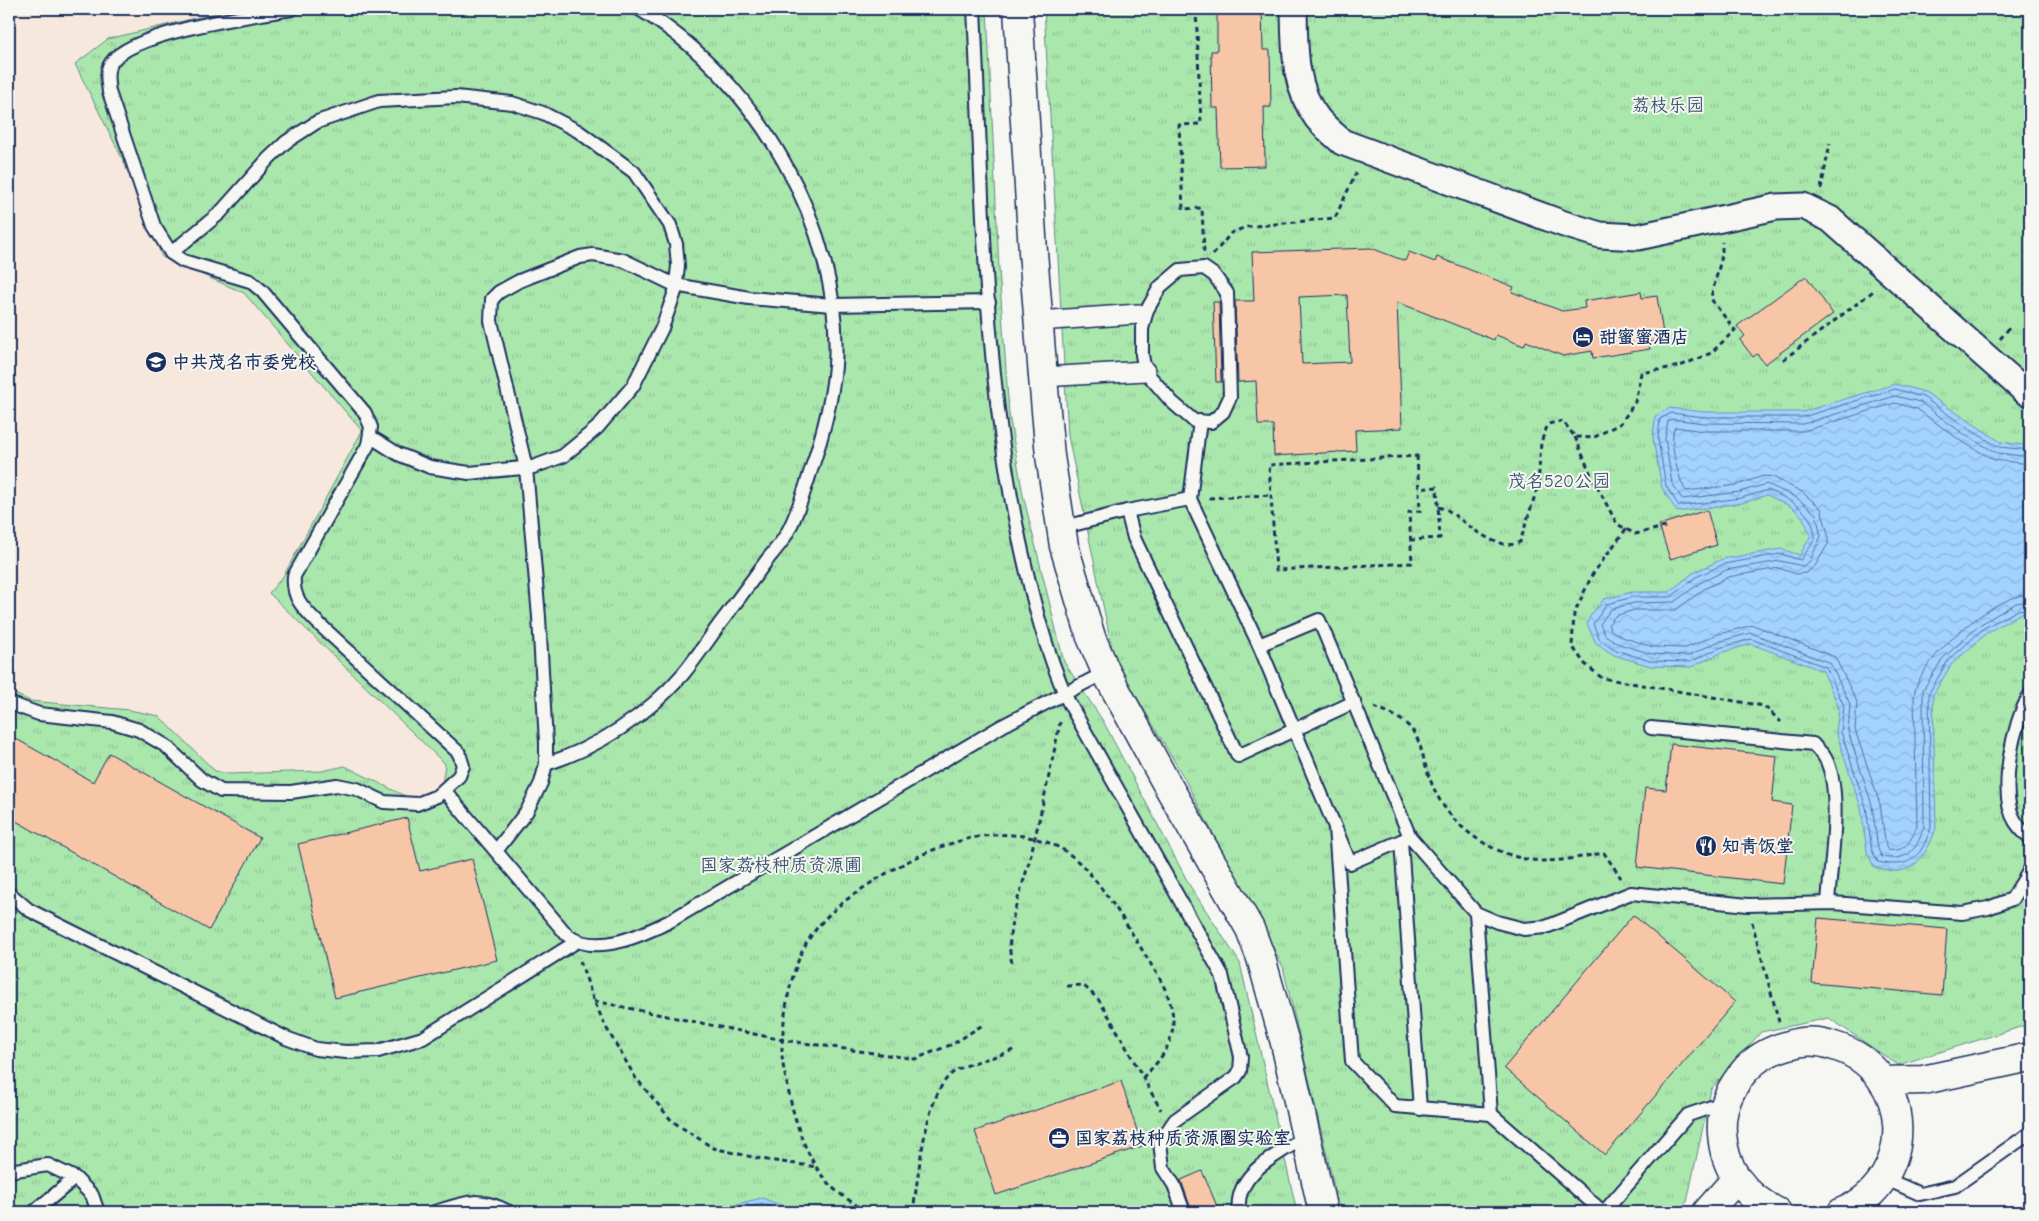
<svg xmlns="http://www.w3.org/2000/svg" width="2039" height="1221" viewBox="0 0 2039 1221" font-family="'Comic Neue','LXGW WenKai TC',sans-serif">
  <defs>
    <pattern id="grass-tufts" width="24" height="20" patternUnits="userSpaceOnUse" patternTransform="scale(1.25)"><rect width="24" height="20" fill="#aae7ad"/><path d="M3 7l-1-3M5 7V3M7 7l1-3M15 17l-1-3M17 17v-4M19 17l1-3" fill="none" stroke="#92c697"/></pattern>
    <pattern id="water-waves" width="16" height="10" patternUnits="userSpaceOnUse" patternTransform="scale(1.25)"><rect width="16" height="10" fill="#a2d2fe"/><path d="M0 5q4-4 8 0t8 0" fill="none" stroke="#8bb5dc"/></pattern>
  </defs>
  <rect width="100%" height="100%" fill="#f6f6f2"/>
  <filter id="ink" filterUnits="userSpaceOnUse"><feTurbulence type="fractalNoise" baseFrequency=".02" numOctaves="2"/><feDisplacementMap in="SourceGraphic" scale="10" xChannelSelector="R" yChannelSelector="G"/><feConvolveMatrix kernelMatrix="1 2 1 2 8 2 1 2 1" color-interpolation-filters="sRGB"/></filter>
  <g filter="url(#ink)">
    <polygon fill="#f6e8dc" points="9,9 233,9 108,39 126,166 162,257 243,293 362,431 284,575 269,593 445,764 442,785 427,796 411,799 345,766 323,771 229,774 215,771 159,716 129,710 30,701 9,691"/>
    <g fill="url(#grass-tufts)" stroke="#628b86">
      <polygon points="233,9 987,9 999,269 1009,414 1023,495 1064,662 1103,721 1190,886 1240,963 1297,1212 9,1212 9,691 30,701 129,710 159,716 215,771 229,774 322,771 345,766 411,799 427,796 442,785 445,764 269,593 284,575 362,431 244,293 162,257 126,166 75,64 108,39"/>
      <polygon points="1044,9 2030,9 2030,1024 1898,1065 1829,1018 1761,1032 1711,1089 1687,1202 1676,1212 1340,1212 1283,967 1184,778 1114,658 1068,436"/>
    </g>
    <g fill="url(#water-waves)" stroke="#6c91be">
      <path d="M 1895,384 L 1925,392 L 2001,442 L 2030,446 L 2030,612 L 2020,614 L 1988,632 L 1951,665 L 1933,695 L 1936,828 C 1930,846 1920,869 1898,871 C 1891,872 1881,868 1874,867 L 1867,852 L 1861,808 L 1836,732 L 1839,708 L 1823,671 L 1751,644 L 1721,653 L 1691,667 L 1650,666 L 1614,655 L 1596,643 L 1587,624 L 1590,616 L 1604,599 L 1632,592 L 1669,592 L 1693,573 L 1722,559 L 1781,549 L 1800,555 L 1810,537 C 1804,509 1791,507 1767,495 L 1742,503 L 1677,512 L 1662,488 L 1653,439 L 1655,416 L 1670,408 L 1704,412 L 1802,412 Z"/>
      <polygon points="762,1198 783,1206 789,1212 726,1212 737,1204"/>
    </g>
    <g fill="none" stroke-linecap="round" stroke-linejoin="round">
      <g stroke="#51709e" stroke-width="1">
        <path d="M 2030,450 L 1999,447 L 1969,429 L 1923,397 L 1895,389 L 1803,417 L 1704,417 L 1671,413 L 1660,419 L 1658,439 L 1666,486 L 1679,506 L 1741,498 L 1768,490 C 1790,500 1815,511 1815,539 L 1801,560 L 1780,554 L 1724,564 L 1696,577 L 1671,597 L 1633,597 L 1607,604 L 1593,624 L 1600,640 L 1616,650 L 1650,661 L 1690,662 L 1719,648 L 1751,639 L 1826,667 L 1844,706 L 1841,732 L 1866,807 L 1872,851 L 1878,862 C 1910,869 1921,858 1931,827 L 1929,693 L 1947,662 L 1984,628 L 2018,610 L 2030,608"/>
        <path d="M 2030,457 L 1997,453 L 1965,435 L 1920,402 L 1895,396 L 1803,424 L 1704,423 L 1672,419 L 1668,421 L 1665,439 L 1672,483 L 1682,499 L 1739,492 L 1767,484 L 1797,498 L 1816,514 L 1821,536 L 1810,561 L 1803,566 L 1780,561 L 1726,570 L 1700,583 L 1674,602 L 1634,603 L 1611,609 L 1600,624 L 1605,635 L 1619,644 L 1652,654 L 1688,656 L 1717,642 L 1751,633 L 1830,663 L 1850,704 L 1848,731 L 1872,805 L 1878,849 L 1882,857 C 1908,862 1917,850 1924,826 L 1923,690 L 1943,658 L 1981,624 L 2016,603 L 2030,601"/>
        <path d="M 2030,464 L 1994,460 L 1961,441 L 1917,409 L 1895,403 L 1804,431 L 1703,431 L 1675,427 C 1668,440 1678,479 1686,491 L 1737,485 L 1763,476 L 1773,477 L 1802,492 L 1821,508 L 1828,534 L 1828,544 L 1815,566 L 1806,573 L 1796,574 L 1779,568 L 1728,577 L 1704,589 L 1676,610 L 1634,610 L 1615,616 L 1608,625 L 1611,630 L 1622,637 L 1653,647 L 1686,648 L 1715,635 L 1753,625 L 1835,657 L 1857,702 L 1855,730 L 1880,804 L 1886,847 L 1888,850 C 1905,853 1912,840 1917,825 L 1914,696 C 1918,659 1994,595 2030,594"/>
        <polyline points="735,1212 762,1203 782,1212"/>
      </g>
    </g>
    <g fill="#f7c6a7" stroke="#1b2f5e" fill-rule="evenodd">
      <polygon points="1217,9 1262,9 1263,50 1270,50 1271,107 1264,107 1265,166 1220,167 1218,108 1212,108 1211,51 1217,51"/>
      <path d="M 1371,248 L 1405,261 L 1409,252 L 1435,262 L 1437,257 L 1514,287 L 1512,292 L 1562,311 L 1585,308 L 1584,301 L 1641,292 L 1642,298 L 1657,296 L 1664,340 L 1649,342 L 1650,349 L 1593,358 L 1592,351 L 1563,356 L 1526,341 L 1524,346 L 1496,335 L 1494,340 L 1397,302 L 1402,428 L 1355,430 L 1356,451 L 1274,456 L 1273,425 L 1258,425 L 1256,381 L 1238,382 L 1235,301 L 1254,301 L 1252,252 ZM 1347,295 L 1350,362 L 1302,364 L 1299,297 Z"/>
      <polygon points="1806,276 1833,314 1765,364 1757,354 1753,357 1740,340 1745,336 1737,326"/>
      <polygon points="1213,302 1219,302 1221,382 1216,382"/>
      <polygon points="1707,510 1717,545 1670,559 1659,525"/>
      <polygon points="9,735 93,782 109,753 260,838 209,930 9,817"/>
      <polygon points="1671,744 1777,756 1772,802 1792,805 1783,884 1637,867 1645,788 1666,790"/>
      <polygon points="407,818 420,871 472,859 497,960 335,998 298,844"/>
      <polygon points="1633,915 1735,1002 1605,1155 1504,1068"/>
      <polygon points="1818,918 1947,929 1942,995 1812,983"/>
      <polygon points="1121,1081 1142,1146 996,1195 975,1131"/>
      <polygon points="1202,1171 1214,1199 1219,1212 1192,1212 1181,1180"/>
    </g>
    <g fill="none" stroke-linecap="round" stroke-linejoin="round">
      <g stroke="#1b2f5e" stroke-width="16">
        <g id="service">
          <path d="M 974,9 C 983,187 982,368 1020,542 C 1032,597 1045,650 1068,701 L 1222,975 L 1241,1057 L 1240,1071 L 1236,1077 L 1175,1120 L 1160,1142 L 1163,1168 L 1174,1185 L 1184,1212"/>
          <polyline points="171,253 220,213 269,158 286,142 317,122 379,101 456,97 512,103 543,113 578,131 634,172 670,225 676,244 678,266 675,292 662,328 633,386 597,428 563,456 533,467 469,473 430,467 398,454 371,437"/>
          <polygon points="1204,268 1214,275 1227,293 1230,397 1223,412 1211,422 1194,421 1172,402 1145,371 1142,355 1142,329 1147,310 1160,287 1180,270"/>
          <polyline points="1190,499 1200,421"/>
          <polyline points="1127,511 1134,538 1238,756 1354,702"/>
          <polyline points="1061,528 1127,511 1190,499 1259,645 1350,863 1410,837"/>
          <polyline points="1259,645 1319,620 1410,837 1476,913 1497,922 1524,929 1546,927 1631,893 1748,905 1833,903 1962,913 1988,908 2012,899 2030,870"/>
          <path d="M 2030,695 C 2013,721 1998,794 2015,821 C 2019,828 2025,833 2030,839"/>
          <path d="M 9,703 L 39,714 L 112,722 L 139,730 L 166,746 L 202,780 L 221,791 L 291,792 L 337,785 L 357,789 L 384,802 L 417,804 L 437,796 L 459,776 L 463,766 L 459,753 L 318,623 C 303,608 292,598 294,576 L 368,445 L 371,427 L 365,413 L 262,291 L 250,281 L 183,261 L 171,253 L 154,226 L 109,92 C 108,83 105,71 111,63 C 130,32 256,15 292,9"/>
          <path d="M 1651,728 L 1813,744 C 1816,748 1821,752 1824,756 C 1844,787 1830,866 1828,903"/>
          <path d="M 546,764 C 597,748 648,715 683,674 C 698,656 711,635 725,617 C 739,598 753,579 767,560 C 774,551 782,543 787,533 C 798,514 805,488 812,467 C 823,434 832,400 835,366 C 844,229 755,77 639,9"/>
          <path d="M 444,790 L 567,935 C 596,957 642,935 670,921 L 1002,726 L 1106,672"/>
          <polyline points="1335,827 1352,1061 1395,1106 1491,1114 1476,913"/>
          <polyline points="1401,841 1420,1109"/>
          <polyline points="496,851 527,811 541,783 546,764 546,743 539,617 526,468 491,321 492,299 499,292 519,281 580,257 593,255 623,260 675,285 749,298 832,305 989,302"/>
          <polyline points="9,893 29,910 286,1038 316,1049 346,1052 378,1051 423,1038 576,942"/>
          <polyline points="1491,1114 1603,1212"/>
          <polyline points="9,1171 48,1165 75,1178 92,1195 98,1212"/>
          <polyline points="1884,1178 1920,1194 1955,1186 2030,1133"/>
          <polyline points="34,1212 75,1178"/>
          <path d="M 435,1212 C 467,1202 477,1196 509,1212"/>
          <path d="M 1239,1212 C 1234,1173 1277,1155 1305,1137"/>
          <polyline points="1604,1212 1688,1115 1726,1102"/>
        </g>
      </g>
      <g stroke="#1b2f5e" stroke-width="22">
        <g id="pedestrian">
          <polyline points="1038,321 1139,314"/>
          <polyline points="1043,377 1145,371"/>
        </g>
      </g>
      <g stroke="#1b2f5e" stroke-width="29">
        <path id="minor" d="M 1294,9 C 1295,46 1293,86 1317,118 C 1324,127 1334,134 1342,142 L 1564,224 L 1600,235 L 1638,237 L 1776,207 L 1803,206 L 1830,219 L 2026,392 L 2030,393"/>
      </g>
      <g stroke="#1b2f5e" stroke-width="31">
        <g id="tertiary">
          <polyline points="1883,1081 1923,1080 2030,1057"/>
          <polyline points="1707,1212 1736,1179"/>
          <path d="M 1777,1212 C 1745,1196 1724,1170 1722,1133 C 1720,1108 1731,1086 1747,1068 C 1759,1056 1773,1049 1789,1045 C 1804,1040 1820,1041 1834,1046 C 1915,1070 1919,1180 1842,1212"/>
        </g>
      </g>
      <g stroke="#1b2f5e" stroke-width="31">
        <polyline id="secondary" points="1018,9 1033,252 1043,377 1050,456 1064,546 1091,637 1106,672 1164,779 1250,929 1261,958 1285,1043 1323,1212"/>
      </g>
      <g stroke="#1b2f5e" stroke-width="3" stroke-dasharray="5 4" stroke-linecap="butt">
        <polyline points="1196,9 1201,124 1179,125 1183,209 1202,208 1204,252"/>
        <polyline points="1821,189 1830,143"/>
        <polyline points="1213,255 1231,233 1246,227 1335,218 1356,173"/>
        <polyline points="2000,339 2011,326"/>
        <polyline points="1783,360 1876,289"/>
        <polyline points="1575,437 1591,475 1617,524 1635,534 1669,526"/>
        <polygon points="1417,456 1420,511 1409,512 1412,563 1276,570 1269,465"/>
        <polyline points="1209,498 1271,495"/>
        <path d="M 1438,507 L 1446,509 C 1464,521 1498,554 1520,542 L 1538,486 L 1541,442 L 1548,424 L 1563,421 L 1575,437 L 1593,438 L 1621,423 L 1635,402 L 1641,373 L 1680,366 L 1711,353 L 1735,330 L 1713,302 L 1711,297 L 1722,256 L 1722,242"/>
        <polyline points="1626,529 1592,575 1574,614 1572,646 1585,664 1602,678 1764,706 1781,722"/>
        <polyline points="1410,540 1440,538 1437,487 1419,489"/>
        <path d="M 1374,707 C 1431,727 1414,748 1436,793 C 1455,832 1501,860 1544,861 C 1564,861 1585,856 1604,853 L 1621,878"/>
        <polyline points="1752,922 1779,1022"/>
        <polyline points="580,961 594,1001 607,1029 635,1077 672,1121 713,1148 761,1159 817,1167"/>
        <path d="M 1012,963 C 1003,929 1022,892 1030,858 C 1041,813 1051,768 1060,722"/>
        <polyline points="1067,986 1083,985 1098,999 1110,1018 1161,1110"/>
        <polyline points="594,1001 783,1040 915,1059 953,1044 984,1024"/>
        <path d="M 866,1212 C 854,1203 838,1194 828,1183 C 803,1154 793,1115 786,1079 C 784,1071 782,1061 782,1053 C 782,1018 791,964 811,936 C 828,911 852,895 877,879 C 929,847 997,817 1058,847 C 1093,864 1131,932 1152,966 C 1180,1009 1183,1041 1143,1077"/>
        <path d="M 913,1212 C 918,1179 925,1090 954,1072 C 970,1061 997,1058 1015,1049"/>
      </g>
      <use href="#service" stroke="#f6f6f2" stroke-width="12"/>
      <use href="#pedestrian" stroke="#f6f6f2" stroke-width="19"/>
      <use href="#minor" stroke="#f6f6f2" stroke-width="25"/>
      <use href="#tertiary" stroke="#f6f6f2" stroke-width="28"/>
      <use href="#secondary" stroke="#f6f6f2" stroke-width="28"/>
    </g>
  </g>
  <defs>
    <g id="hotel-disc" transform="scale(1.125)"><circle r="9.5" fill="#1b2f5e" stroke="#f6f6f2"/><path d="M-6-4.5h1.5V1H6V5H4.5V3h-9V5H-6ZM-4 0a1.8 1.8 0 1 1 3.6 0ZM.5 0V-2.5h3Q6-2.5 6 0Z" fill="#fff"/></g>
    <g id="university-disc" transform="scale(1.125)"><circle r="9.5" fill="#1b2f5e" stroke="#f6f6f2"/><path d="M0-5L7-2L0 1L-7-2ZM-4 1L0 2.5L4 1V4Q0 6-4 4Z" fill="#fff"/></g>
    <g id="restaurant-disc" transform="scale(1.125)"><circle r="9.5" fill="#1b2f5e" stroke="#f6f6f2"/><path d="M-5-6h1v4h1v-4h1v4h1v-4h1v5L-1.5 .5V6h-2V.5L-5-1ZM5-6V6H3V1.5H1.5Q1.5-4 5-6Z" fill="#fff"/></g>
    <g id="office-disc" transform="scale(1.125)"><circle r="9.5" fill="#1b2f5e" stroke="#f6f6f2"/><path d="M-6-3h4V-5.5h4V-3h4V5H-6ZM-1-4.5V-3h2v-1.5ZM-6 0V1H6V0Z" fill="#fff"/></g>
  </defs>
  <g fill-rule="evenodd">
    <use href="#hotel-disc" x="1583" y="337"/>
    <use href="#university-disc" x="156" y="362"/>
    <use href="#restaurant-disc" x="1706" y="846"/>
    <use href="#office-disc" x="1059" y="1138"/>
  </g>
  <g text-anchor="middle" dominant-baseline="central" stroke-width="4" stroke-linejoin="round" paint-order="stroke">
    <g font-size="18" fill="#38546e" stroke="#f6f6f2">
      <text x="1668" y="105">荔枝乐园</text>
      <text x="1559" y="481">茂名520公园</text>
      <text x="781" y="865">国家荔枝种质资源圃</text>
    </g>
    <g font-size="18" font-weight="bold" fill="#1b2f5e" stroke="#f6f6f2" text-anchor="start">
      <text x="1599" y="337">甜蜜蜜酒店</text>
      <text x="172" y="362">中共茂名市委党校</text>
      <text x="1722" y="846">知青饭堂</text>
      <text x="1075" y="1138">国家荔枝种质资源圈实验室</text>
    </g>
  </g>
  <rect width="2039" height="1221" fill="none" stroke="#f6f6f2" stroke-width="30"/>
  <rect x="15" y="15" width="2009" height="1191" fill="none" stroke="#1b2f5e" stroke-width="2" filter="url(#ink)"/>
</svg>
